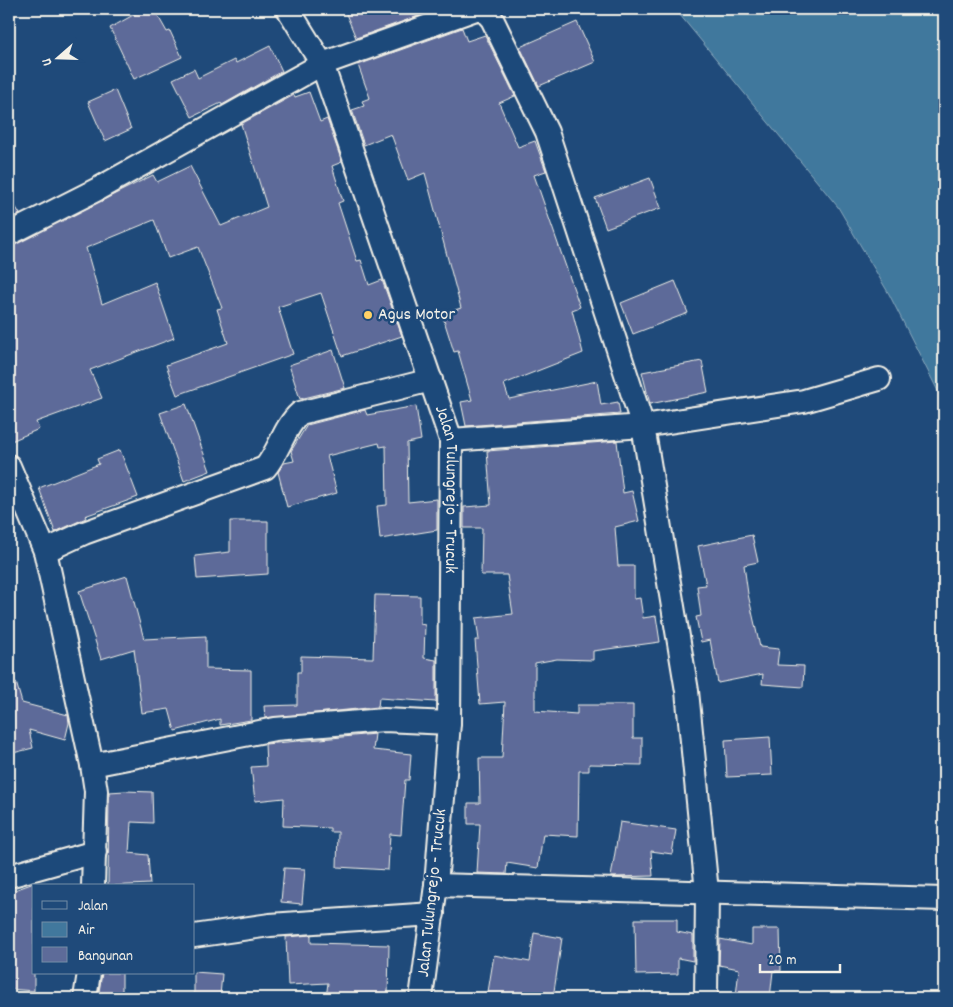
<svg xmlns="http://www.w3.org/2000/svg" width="953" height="1007" viewBox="0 0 953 1007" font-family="Dekko,sans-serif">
  <rect width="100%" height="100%" fill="#1f4a7a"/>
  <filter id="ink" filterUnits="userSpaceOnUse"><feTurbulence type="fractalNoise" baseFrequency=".02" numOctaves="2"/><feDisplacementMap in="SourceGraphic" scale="10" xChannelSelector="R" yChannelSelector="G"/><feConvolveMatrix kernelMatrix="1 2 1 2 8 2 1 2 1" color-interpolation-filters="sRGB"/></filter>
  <g filter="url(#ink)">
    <polygon fill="#41789d" stroke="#89a8bb" points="675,9 944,9 944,403 889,294 838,207"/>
    <g fill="#5d6b99" stroke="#f4f1e8">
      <polygon points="144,9 154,9 167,32 170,31 182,57 134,79 110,28"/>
      <polygon points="344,9 438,9 356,38"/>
      <polygon points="577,22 595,62 539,86 520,47"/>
      <polygon points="462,28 467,41 485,35 515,96 499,103 518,147 535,141 546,171 534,175 580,307 572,310 583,353 504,384 509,399 597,381 601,405 618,402 620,414 466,426 461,402 472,400 458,351 454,352 442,314 461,308 425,173 408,180 391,134 364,145 352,110 364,106 362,101 370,98 358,65"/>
      <polygon points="270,46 282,71 222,105 221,103 192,117 173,79 194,69 198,78 234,60 236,63"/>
      <polygon points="115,90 131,129 105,141 88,102"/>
      <polygon points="309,92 320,122 327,119 342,162 332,166 343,201 338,203 357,261 361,260 369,285 382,280 402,336 342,356 321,293 278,307 293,354 177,395 166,365 228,343 217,309 222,308 198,247 168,258 154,220 86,248 102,304 155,282 174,338 90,370 102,398 36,422 39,429 9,442 9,247 153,175 157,182 190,166 221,226 267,207 241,124 294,95 295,97"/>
      <polygon points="650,178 661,208 606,228 595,198"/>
      <polygon points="9,196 20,214 9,219"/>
      <polygon points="675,281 688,313 633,334 621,303"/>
      <polygon points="333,350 345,388 300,399 289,365"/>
      <polygon points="702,361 708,392 650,404 642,372"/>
      <polygon points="186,404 210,471 184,481 160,413"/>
      <polygon points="416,406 421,440 407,443 408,502 437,499 437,530 380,539 377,506 387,505 386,446 380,447 379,443 327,456 337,493 287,507 278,472 284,463 294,461 291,451 307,425 365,410 367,415"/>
      <polygon points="617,441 623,493 632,491 639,521 615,527 618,566 634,566 634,599 640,598 643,618 656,616 660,642 593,651 593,660 557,659 535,663 535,711 577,714 577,705 633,705 633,738 642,738 642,765 589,764 589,771 579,771 578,836 543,834 538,868 507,863 506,874 477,873 480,824 468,824 468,803 480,803 479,758 502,758 505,702 480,704 475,640 479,640 476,618 513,614 507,575 481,575 482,528 464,528 464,507 491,505 487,451"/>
      <polygon points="120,450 138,497 85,516 86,518 55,532 39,488 99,464 97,459"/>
      <polygon points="230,521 268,521 268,574 197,579 195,556 230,552"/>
      <polygon points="752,535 758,562 744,565 748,594 760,647 779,649 777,665 804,666 803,687 762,684 763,674 718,683 710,640 701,642 696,617 701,616 697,586 706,585 698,546"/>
      <polygon points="127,576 144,639 206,636 206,669 251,670 251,720 220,725 220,719 175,731 169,709 142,713 134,649 101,659 79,591"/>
      <polygon points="375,595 420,596 420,624 425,625 424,658 436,660 436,702 379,698 378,707 265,718 264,706 297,705 297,672 301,672 301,656 373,658"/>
      <polygon points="16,682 22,703 68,715 69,723 65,740 29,730 33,748 9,754 9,683"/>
      <polygon points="375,734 373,750 411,754 409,780 405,780 401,835 390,834 388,870 337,867 338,832 330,832 330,828 283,826 284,798 255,801 251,767 266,766 265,744"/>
      <polygon points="770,737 772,775 727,777 725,740"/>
      <polygon points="125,791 152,792 153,823 131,822 129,853 148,855 150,884 108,886 109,792"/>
      <polygon points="620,822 676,830 672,854 651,851 653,876 611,877"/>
      <polygon points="284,868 305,869 302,904 281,902"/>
      <polygon points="34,883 34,991 9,989 14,914 9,914 9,892"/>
      <polygon points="635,919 677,919 677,932 693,935 693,961 678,958 678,974 636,975"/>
      <polygon points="752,929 780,929 781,971 773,971 770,998 736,996 739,969 719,965 720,939 752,945"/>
      <polygon points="534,933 562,938 553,998 487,998 494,955 530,962"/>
      <polygon points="311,935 311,943 389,945 388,998 326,998 328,983 288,985 286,937"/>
      <polygon points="194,972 222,974 220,996 194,994"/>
      <polygon points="102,973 122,973 122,998 98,998"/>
    </g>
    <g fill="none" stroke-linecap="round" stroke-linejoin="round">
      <g stroke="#f4f1e8" stroke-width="26">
        <g id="minor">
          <path id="s1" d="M 288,9 L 322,64 L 451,440 L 449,723 L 436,885 L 421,998"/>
          <polyline points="483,9 492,19 547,132 643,426 687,691 707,892 706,998"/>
          <polyline points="9,234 96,190 322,64 476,9"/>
          <polyline points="451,440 643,426 804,401 879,379"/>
          <polyline points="9,466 45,551 92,765 96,791 93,886"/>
          <path d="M 45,551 L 84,533 L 265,468 C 279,452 284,427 300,413 L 431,380"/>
          <polyline points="92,765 275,729 384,720 449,723"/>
          <polyline points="9,876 95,852"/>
          <polyline points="436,885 944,899"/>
          <polyline points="194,936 270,925 433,914"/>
          <polyline points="85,998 89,973"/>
        </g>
      </g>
      <use href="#minor" stroke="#1f4a7a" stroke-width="22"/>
    </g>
  </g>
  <circle fill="#ffd166" stroke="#1f4a7a" stroke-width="2" cx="368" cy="315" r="5"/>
  <g text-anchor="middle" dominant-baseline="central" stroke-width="5" stroke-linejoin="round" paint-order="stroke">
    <g font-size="18" fill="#f4f1e8" stroke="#1f4a7a" text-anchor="start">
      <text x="378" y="315">Agus Motor</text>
    </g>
    <g font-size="18" fill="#f4f1e8" stroke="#1f4a7a">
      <text stroke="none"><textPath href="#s1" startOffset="511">Jalan Tulungrejo - Trucuk</textPath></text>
      <text transform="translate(433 893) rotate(-84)">Jalan Tulungrejo - Trucuk</text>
    </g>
  </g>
  <rect width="953" height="1007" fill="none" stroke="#1f4a7a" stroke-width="30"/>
  <rect x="15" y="15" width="923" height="977" fill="none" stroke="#f4f1e8" stroke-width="2" filter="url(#ink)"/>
  <rect x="32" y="884" width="162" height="90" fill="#1f4a7a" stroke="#748da6"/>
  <rect x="42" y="901" width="25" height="8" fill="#1f4a7a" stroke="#748da6"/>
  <text x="78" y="910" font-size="15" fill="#f4f1e8">Jalan</text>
  <rect x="42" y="922" width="25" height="15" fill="#41789d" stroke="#748da6"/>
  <text x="78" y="934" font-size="15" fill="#f4f1e8">Air</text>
  <rect x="42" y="947" width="25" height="15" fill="#5d6b99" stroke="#748da6"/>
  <text x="78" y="960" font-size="15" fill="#f4f1e8">Bangunan</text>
  <g transform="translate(58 58) rotate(250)" stroke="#1f4a7a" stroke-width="4" paint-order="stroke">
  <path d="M0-4L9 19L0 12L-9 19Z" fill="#f4f1e8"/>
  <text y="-8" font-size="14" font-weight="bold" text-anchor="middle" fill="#f4f1e8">U</text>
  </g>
  <path d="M760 964v8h80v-8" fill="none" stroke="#f4f1e8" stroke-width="2.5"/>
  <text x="768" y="964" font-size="15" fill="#f4f1e8" stroke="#1f4a7a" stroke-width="4" paint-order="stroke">20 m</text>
</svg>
